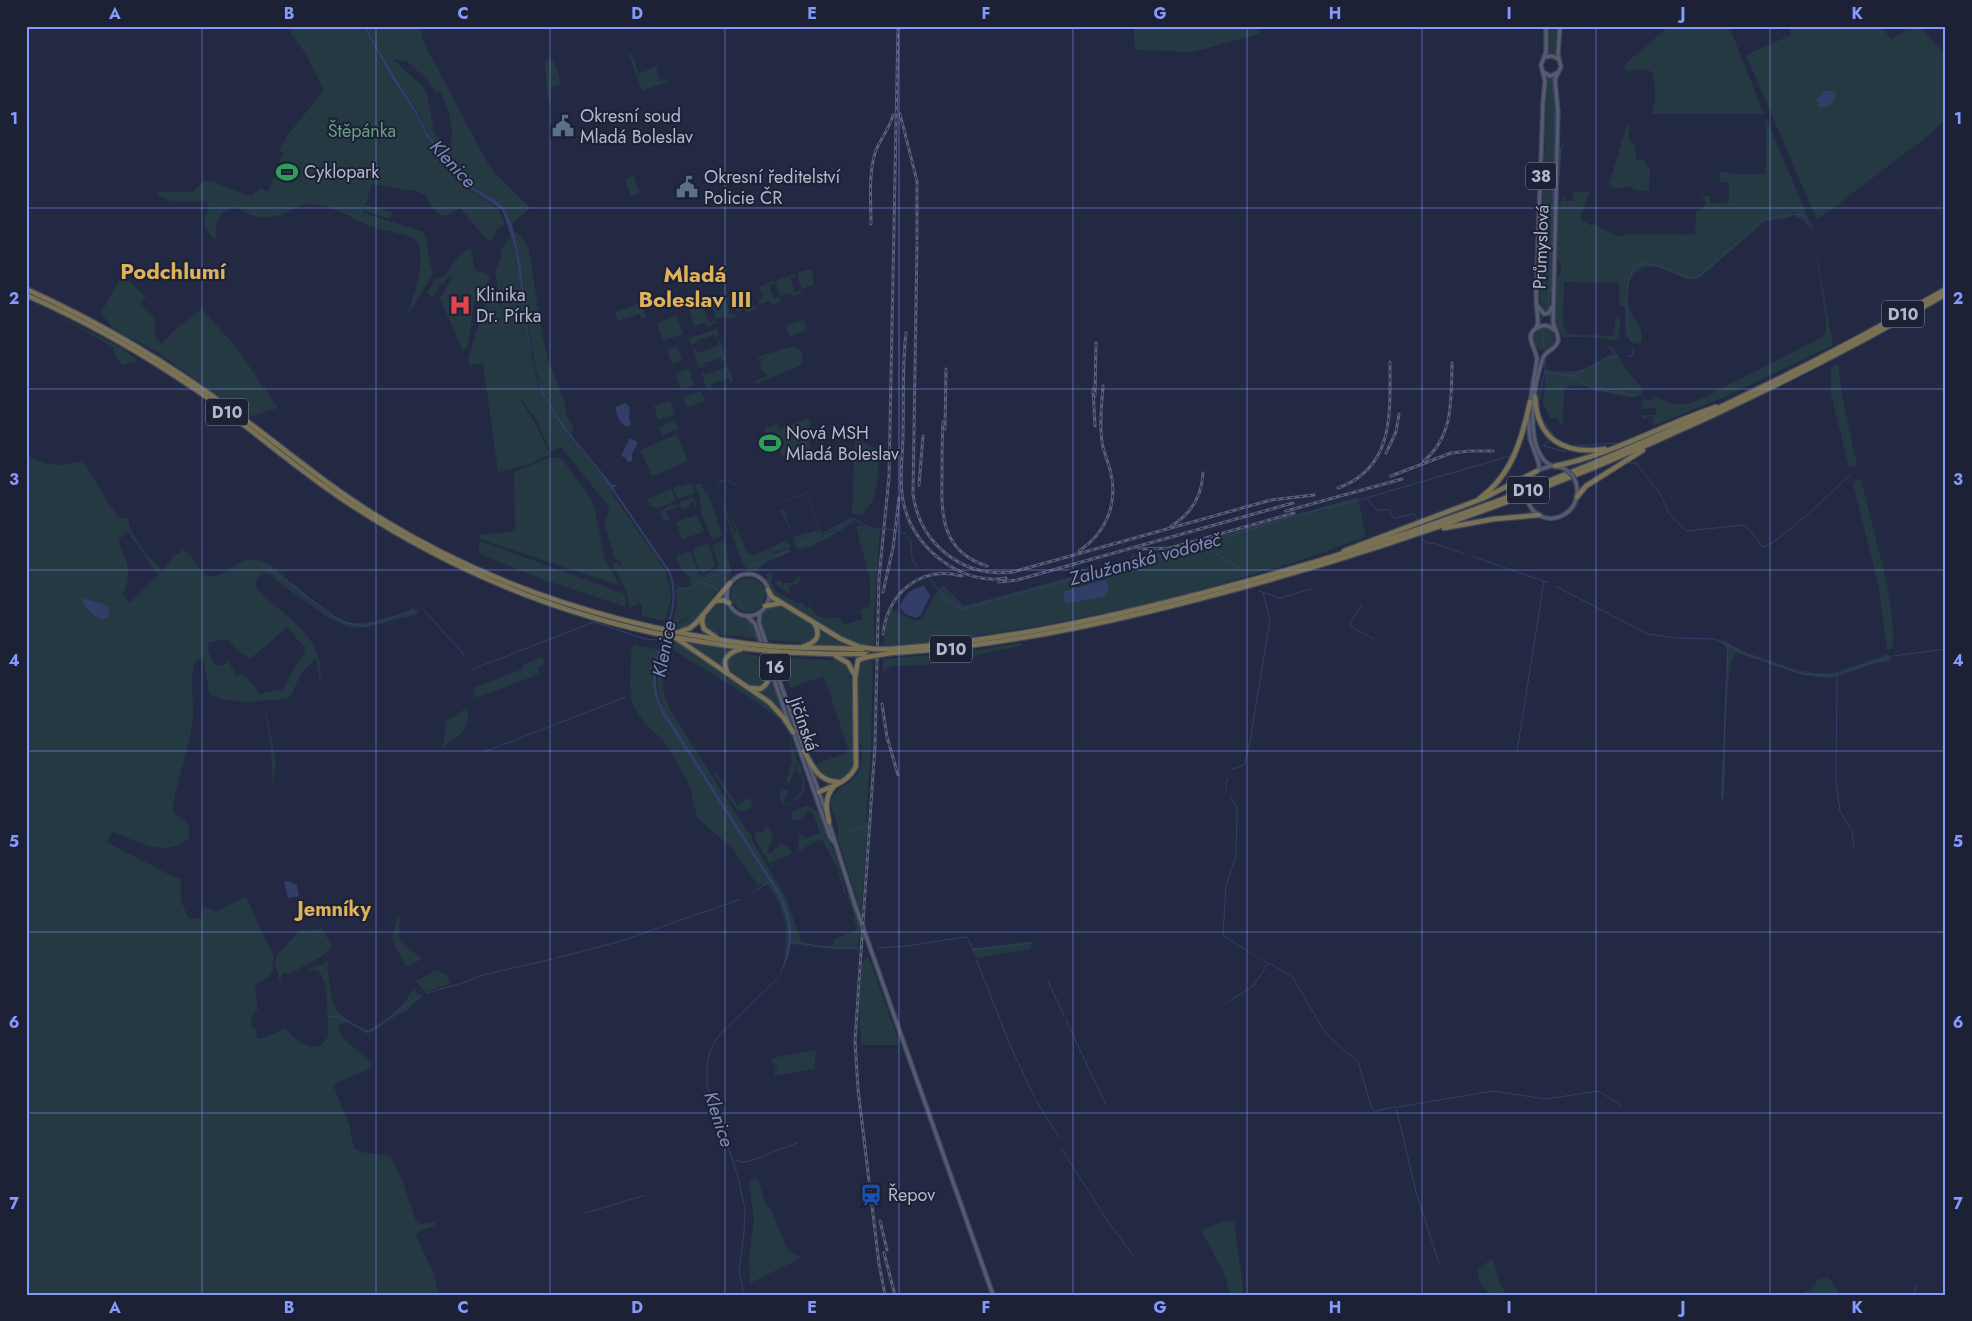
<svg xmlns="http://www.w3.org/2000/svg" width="1972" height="1321" viewBox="0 0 1972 1321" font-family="Jost,sans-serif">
  <rect width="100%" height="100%" fill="#232942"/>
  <g fill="#253942" fill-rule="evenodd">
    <path d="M 286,26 L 363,26 L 391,77 L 418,117 L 426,136 L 463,183 L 499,210 L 505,224 L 497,229 L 491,241 L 485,238 L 460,208 L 445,217 C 434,212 430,206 426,195 L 413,190 L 410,191 L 372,184 L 363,213 L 424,232 C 429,246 428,260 433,274 L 406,318 C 412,301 430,254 414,239 C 401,232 384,231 370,226 C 348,218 330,202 305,204 C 298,205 293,210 287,212 C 278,217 268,218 257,217 C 249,217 243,208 233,207 C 218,214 215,222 216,238 L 214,239 C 201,223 203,224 209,206 L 206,201 C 190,200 168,207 157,192 L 193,192 L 205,180 L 209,183 L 215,180 L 215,183 L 251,196 L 260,189 L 268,191 L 284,152 L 279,151 L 287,136 L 323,91 L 323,88 L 305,53 Z"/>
    <path d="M 366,26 L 426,26 L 421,29 L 423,41 L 487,162 L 496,174 L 530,208 L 511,225 L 505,210 L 490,197 L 465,182 L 435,145 L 426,132 L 420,115 L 381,54 ZM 393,59 L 406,61 L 411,65 L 425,78 L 435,92 L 441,92 C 450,113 455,130 449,152 L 434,132 L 427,94 L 423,87 Z"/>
    <polygon points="1134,26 1259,26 1259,34 1193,52 1136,50 1134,44"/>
    <polygon points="1547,26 1558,26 1556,54 1548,53"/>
    <path d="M 1669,26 L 1729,26 L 1764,114 L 1652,114 C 1652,108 1655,104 1655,98 C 1656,89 1654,80 1652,72 C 1644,68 1635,68 1628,72 L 1623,66 Z"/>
    <polygon points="1788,26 1882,26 1891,40 1911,26 1919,26 1941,50 1946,49 1946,119 1924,139 1817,220 1746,55 1791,35"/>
    <polygon points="632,54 639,74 657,66 658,68 656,69 660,81 666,79 667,82 642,91 629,55"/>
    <polygon points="551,58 556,66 561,84 550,87 551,102 548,103 545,62 546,60"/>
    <polygon points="1547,78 1554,78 1556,117 1550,307 1548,311 1545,313 1540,307 1543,304 1540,303 1540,281"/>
    <path d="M 1766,118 L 1812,227 L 1833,345 L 1727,396 L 1653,426 L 1653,416 L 1643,419 L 1641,415 L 1656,415 L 1656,408 L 1641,409 L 1641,406 L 1644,406 L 1642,404 L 1643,399 L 1652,401 L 1656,397 L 1674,404 L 1690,404 L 1823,337 L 1826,332 L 1826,321 L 1813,234 C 1810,225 1805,221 1796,217 L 1794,212 L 1792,212 L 1791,217 L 1764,222 L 1698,279 C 1695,279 1691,280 1687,279 C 1671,275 1652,258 1637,272 C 1631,277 1629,281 1628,288 C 1628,294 1627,302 1629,308 C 1633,320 1646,329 1641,343 L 1634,344 L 1625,335 L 1625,307 L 1621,306 L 1619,308 L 1619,283 L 1564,282 L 1563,324 L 1568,334 L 1611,336 L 1614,334 L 1615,318 L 1618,317 L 1620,322 L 1619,337 L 1615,340 L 1588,337 L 1564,337 C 1550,325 1556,294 1557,276 L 1561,272 L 1561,265 L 1557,260 L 1557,255 L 1558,208 L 1564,195 L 1565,201 L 1572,201 L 1573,192 L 1589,192 L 1580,219 L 1592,226 L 1594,224 L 1617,236 L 1627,234 L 1695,235 L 1696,211 L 1702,210 L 1706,204 L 1702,196 L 1710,196 L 1711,204 L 1729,202 L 1729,182 L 1720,182 L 1720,171 L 1735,174 L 1766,174 Z"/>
    <polygon points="1629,126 1629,142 1633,143 1635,145 1636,159 1644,160 1645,165 1650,167 1649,191 1635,190 1632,187 1614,188 1609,184 1626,127"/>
    <polygon points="634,176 640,193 631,196 625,179"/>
    <polygon points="366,205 392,212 390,219 364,211"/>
    <path d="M 517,232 L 529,249 L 542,335 L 549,362 L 565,404 L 567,417 L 574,428 L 571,434 C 539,399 533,361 527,316 C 524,293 521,269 518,246 L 514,233 Z"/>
    <polygon points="512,235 515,247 529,344 538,384 562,427 597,468 611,489 612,494 664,568 670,586 671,599 665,621 642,616 642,603 630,607 626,590 612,564 617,563 625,570 620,564 621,562 615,559 604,523 609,512 608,506 561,447 551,452 537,421 517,393 536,425 550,454 528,465 498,472 483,363 470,366 468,360 484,306 492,302 498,302 502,308 495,273 502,254 500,251"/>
    <path d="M 471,248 L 475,270 L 490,275 C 489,286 478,292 475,302 C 470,315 473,332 466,348 L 463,351 L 440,298 L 452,278 L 449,276 L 443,284 L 440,284 L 437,290 L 438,291 L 436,291 L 432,297 L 427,292 C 429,289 433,282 436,279 C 440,277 443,277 447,273 C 455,264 457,252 471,248 Z"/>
    <polygon points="805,270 811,270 813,272 813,285 802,289 797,273"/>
    <polygon points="795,274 796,276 790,278 795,292 801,290 802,293 794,297 790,293 780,296 775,281"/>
    <polygon points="122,275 146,297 140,303 155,318 155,337 161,344 178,327 202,309 236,347 278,408 248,417 156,351 120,333 112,327 101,313"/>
    <polygon points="774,281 775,283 769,286 774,299 779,298 780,302 772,305 768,301 759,304 756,295 759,300 763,298 760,288 755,289 755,293 754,289"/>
    <polygon points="751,289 751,291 747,293 752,307 756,306 757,309 747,313 744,309 737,312 732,296 737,294 738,296"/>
    <polygon points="729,297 730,298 726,300 730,314 735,313 736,317 729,320 725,316 716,319 711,302"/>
    <polygon points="641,303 646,317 642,319 640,314 618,321 615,312"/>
    <polygon points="709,303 710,306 704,308 709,322 715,320 716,323 708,327 704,323 694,326 689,310"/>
    <polygon points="54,314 122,348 139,361 123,365 117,359 113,347"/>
    <polygon points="676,316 683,334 663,341 658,325 659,322"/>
    <polygon points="803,320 807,330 790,336 786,326"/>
    <circle cx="1543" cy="339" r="11"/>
    <polygon points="717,329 719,336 714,337 714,335 697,340 697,343 691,345 689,338"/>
    <polygon points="720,340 726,359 722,361 721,358 704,363 705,366 699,368 693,349 695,349 697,353 719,345 718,341"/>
    <path d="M 1605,343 L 1613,348 L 1626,369 L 1643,389 L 1642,395 C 1626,401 1607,392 1589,387 C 1583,385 1576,386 1569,385 L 1564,390 L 1563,425 L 1556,418 L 1550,418 L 1543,404 L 1546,370 C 1578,374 1586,370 1613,353 Z"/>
    <polygon points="677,346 682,361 672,364 667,350"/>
    <path d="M 790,347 C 803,347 805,357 800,366 L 756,384 L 755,381 L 767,376 L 760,368 L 761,359 L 758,359 L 757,357 Z"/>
    <polygon points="726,363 727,363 733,381 730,382 728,378 711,384 712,388 707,390 701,371 703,371 705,375 727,367"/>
    <polygon points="1835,365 1838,365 1842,396 1857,465 1849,467 1831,394 1831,368"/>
    <polygon points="689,369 694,385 681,390 675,374"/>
    <polygon points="701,391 705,401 687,407 683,398"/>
    <polygon points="670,401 675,415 658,420 654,406"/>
    <polygon points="810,418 810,449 782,457 774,433 766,435 764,428 777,424 779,429"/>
    <polygon points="675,420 678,429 662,436 659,427"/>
    <polygon points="677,434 688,461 652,476 640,450"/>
    <path d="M 855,439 L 877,449 C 878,472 881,497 862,514 L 852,514 Z"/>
    <path d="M 26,455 C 53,467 54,467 82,461 C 97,479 104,501 120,518 L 127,518 C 130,523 129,528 132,532 C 137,541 152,563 160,567 L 161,573 C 168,566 171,555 181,552 L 181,550 C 197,553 197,575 211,576 C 234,577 235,550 267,563 C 275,566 283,577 291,582 C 312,598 336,627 366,623 C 381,621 396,615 410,610 L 413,607 L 418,614 L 369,627 L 357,628 L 348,627 L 327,617 L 280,583 L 270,574 L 263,573 L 255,583 L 255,586 C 278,614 314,626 320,666 C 321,673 321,679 320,686 L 317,662 L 315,659 L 300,675 L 291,696 L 288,698 C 268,701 226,706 209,693 L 204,661 L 201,659 L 197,659 C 188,676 194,699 193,717 C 190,748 178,776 173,805 L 174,813 C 185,822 191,821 189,838 C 185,841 180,845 175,846 C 156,853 131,839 113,832 L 106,842 L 172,876 L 181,878 L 181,901 L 189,919 L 200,918 L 202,906 L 216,911 L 246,897 L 274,958 L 272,962 L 274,969 L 269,977 L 255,984 L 258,1009 C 252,1014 251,1019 251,1027 L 257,1030 L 256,1037 L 258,1039 L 269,1036 L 284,1028 L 301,1043 L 309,1047 L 320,1046 L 328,1037 C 327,1022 330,978 317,970 L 305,970 L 323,964 L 329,959 C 326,968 331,1003 337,1010 C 343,1018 354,1025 363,1030 C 379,1032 406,1001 414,989 L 421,998 L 405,1012 L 397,1015 L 371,1033 L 365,1033 L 346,1022 L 339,1025 C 334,1040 364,1050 372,1066 L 368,1070 L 338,1082 L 334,1087 L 349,1124 L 354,1148 L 361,1152 L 390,1156 L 403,1182 L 416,1221 L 420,1224 L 435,1222 L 436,1226 L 419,1231 L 416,1236 L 433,1272 L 439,1295 L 26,1295 ZM 128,532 L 158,575 L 130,603 L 123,594 C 133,571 127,562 118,540 ZM 83,598 L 103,604 L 102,620 C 92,617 85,607 83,598 ZM 286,626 L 304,647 L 305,653 L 297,663 L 283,689 L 259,694 L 253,684 L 242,674 L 237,677 L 229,662 L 220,666 L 216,665 C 210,657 205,650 210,642 L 228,639 C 233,647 242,656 251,658 L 283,631 Z"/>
    <polygon points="552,457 562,459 591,498 595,509 604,558 620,586 480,539 479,535 515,531 514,472"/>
    <path d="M 1857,479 L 1861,480 C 1868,511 1903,627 1891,650 L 1887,649 L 1878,583 L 1853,484 Z"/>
    <path d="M 721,480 C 728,480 734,481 738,487 L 725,480 L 716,485 L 720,489 L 718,490 L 735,534 L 737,534 L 732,521 L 733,519 L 748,554 L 751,553 L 753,556 L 787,540 L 790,547 L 772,553 L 779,553 L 780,551 L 790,548 L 789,553 L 767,562 L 755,571 L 747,569 L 744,566 L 745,563 L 742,563 L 716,484 Z"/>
    <polygon points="687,484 692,485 695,492 693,494 677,499 673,488"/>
    <polygon points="697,484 702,484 706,495 707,489 722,535 714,540 711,538 701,513 700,496 695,486"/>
    <polygon points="672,489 675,501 659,508 651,507 647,499"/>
    <path d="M 807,492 L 822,536 L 850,520 L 855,520 C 847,527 804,555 797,548 C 795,546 794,540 793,537 L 819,530 L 807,494 L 782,502 L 791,530 L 779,510 L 784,509 L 780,494 L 782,501 Z"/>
    <polygon points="694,497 697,508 695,506 693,500 690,502 690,506 682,509 681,506 666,511 669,520 663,521 660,512 661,510 675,504 676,506 681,504 680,502"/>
    <path d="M 1358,497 L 1366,537 L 1296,562 L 1160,601 L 1039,626 L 928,643 L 883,646 L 886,625 L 892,609 L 913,620 L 919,620 C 930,610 932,594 943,585 L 964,606 L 1085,573 L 1086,570 L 1097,569 L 1129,561 L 1132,554 L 1143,557 Z"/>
    <polygon points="697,515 704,531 682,540 676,522"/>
    <path d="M 861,525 L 870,529 L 880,530 L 874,615 L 875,644 C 844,650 814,620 790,604 C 785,601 778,599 773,595 C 768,591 766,580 767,574 L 771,572 L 773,575 L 771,582 L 776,591 L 799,604 L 802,602 L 807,608 L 810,607 L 808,599 L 805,599 L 808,598 C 811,607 814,617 826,618 C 831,619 835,616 841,618 L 843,625 L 863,619 L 860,610 L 870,606 L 870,580 L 856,527 Z"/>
    <path d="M 724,540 L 731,562 L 725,545 L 732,574 C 724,586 695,615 683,621 C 679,623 676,622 672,625 L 677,606 L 676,588 L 687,588 L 697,584 L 691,586 L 689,577 L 681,568 L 676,556 L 688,552 L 691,553 L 699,574 L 703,576 L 717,569 L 719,566 L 712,545 Z"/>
    <polygon points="480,542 488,544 625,594 626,607 539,578 478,553"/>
    <polygon points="707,544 709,546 716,566 703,573 700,572 693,552 694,549"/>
    <polygon points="799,575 805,593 804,594 802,593 804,592 801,582 788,587 791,594 793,594 792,595 775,584 775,581 782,581 782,585 784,585 784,583 792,583"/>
    <circle cx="748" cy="595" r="17"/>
    <path d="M 712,597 L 715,599 C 704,610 691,634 673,627 L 675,624 L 684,622 Z"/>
    <path d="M 722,602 L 726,605 L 734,614 L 750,621 L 758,638 L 714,634 L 705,627 C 704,617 712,605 722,602 Z"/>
    <polygon points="776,604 783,606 813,626 816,632 812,641 804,643 768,640 761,621 761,614 769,607"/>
    <polygon points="822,632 838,642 851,647 814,646 818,642"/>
    <path d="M 1719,638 L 1741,650 L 1765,659 L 1798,670 L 1815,673 L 1834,673 L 1888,654 L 1891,656 L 1890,663 C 1873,660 1856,672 1839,676 C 1828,679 1815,677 1804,675 C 1789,673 1743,651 1735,654 C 1724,668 1726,773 1724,798 L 1721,797 L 1727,649 Z"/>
    <path d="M 670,640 L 682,644 L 761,699 L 779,714 L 789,731 L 802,771 L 805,784 L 803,794 L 788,805 L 783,804 L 779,797 L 782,789 L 788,791 L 784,802 L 788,804 C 802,792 805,791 801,773 L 796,771 L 799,762 L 787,730 L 780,720 L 749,697 L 670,648 Z"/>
    <polygon points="689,643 731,649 724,655 722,666"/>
    <polygon points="1021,643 1021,646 929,665 892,666 886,669 883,675 883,659 963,652"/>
    <path d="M 634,645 L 660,650 C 653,673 652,690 661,712 L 778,895 C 788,918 792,938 785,962 C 784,952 786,944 786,934 C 786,915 778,899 767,884 L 764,885 L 757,884 L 732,848 L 697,818 L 690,787 L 680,767 L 664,741 L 645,724 L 633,705 L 631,697 L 632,692 L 630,686 L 631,653 Z"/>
    <path d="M 662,650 L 665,651 L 663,656 L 666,658 C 661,676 661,690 669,708 L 746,830 L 751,835 L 753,842 L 787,899 L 801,941 L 807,944 L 830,946 L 834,944 L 833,938 L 835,939 L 856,930 L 857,928 L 853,917 L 855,916 L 848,899 L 846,899 L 849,893 L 861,926 L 857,950 L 832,949 L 791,944 L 791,925 L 781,894 L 664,710 C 655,689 656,672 662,650 Z"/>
    <path d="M 737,652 L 761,656 L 767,674 L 763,684 C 751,691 728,674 727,660 L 731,655 Z"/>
    <polygon points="542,657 545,664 538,668 540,674 475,698 474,688 523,669 522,665"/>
    <path d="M 778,658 L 838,660 L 848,667 L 851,682 L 855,758 C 851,784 827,788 815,764 L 849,752 L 824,676 L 790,688 Z"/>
    <path d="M 873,658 L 871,744 L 866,823 L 868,822 L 861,913 L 837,835 L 839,832 L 830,803 C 834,786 852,786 859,771 C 863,763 862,752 862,744 L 857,743 L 856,674 L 858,665 L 868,659 Z"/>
    <polygon points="772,681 781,708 760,691 767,688"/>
    <path d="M 467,708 C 473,728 457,738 443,747 L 446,721 Z"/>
    <polygon points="266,711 276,760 273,792 271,746 265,712"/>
    <polygon points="789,739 798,762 789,784 786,782 792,760"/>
    <polygon points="715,771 737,805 749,798 752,803 750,808 742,812 737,810 713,772"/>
    <polygon points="806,806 812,808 819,814 838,861 846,894 844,893 838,870 823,841 817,840 800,851 798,849 799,834 806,838 820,833 814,815 809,811 806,812 806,814 799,820 794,821 791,817 793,811"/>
    <polygon points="767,826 774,838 772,839 767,853 772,853 775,847 778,848 780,843 788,846 792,854 770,863 771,866 776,863 773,867 771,866 755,839 755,834 759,831 762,833 764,831 762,829"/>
    <polygon points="400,916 399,937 401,942 422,959 406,967 392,939 397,917"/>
    <path d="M 322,929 L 332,946 C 321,961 305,963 291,974 L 283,973 L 280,979 L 282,983 L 281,986 L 275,964 L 277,955 L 299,931 Z"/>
    <polygon points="1031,941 1031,949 977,958 971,943 973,948 980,948"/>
    <polygon points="868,956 900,1045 861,1045 859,1010 862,963"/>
    <polygon points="437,970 447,975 450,984 425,992 416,981"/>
    <polygon points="816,1050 814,1069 775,1076 774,1069 778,1067 777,1065 773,1065 771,1058"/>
    <polygon points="758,1179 766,1206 769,1206 788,1250 801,1258 750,1283 749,1258 754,1221 749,1184 751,1180"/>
    <polygon points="1226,1221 1234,1222 1244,1295 1230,1295 1225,1275 1201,1230"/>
    <path d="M 1491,1259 L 1494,1262 L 1499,1281 L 1507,1295 C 1503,1295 1497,1296 1493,1295 C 1484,1292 1477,1279 1478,1270 Z"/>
    <polygon points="1828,1277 1840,1295 1800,1295 1815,1286 1817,1280"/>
  </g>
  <g fill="#333e68">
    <path d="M 363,26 L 366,26 C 381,57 401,84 418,114 C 422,120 423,128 428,134 C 438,150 450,165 463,179 C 474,191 497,197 505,210 C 515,227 518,249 521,268 C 525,301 527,336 535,369 C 548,415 584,448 612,485 L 617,485 L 613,488 L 670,571 C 686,609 656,642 656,680 C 656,691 659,701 664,710 L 781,894 C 795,926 796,947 778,978 C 792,946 792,927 778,895 L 661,712 C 657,702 653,692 653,682 C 653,643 684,610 668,572 L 597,468 L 562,427 L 541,391 L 529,344 L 515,247 L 502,210 L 463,183 L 426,136 L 418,117 L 391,77 Z"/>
    <polygon points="1825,91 1832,91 1836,94 1836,97 1830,105 1820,108 1816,100"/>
    <path d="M 626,403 L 630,408 L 629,418 L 631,424 L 628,427 C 620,425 616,416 616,407 Z"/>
    <polygon points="630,438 638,442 632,454 632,461 628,462 626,458 621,456"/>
    <path d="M 1105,580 C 1110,586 1109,591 1103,597 L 1068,603 L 1065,602 L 1063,592 Z"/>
    <path d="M 924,586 L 930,595 L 921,615 L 916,618 L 905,614 L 900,607 C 904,595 912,588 924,586 Z"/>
    <path d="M 82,598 L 104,604 L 109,608 L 109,616 L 102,620 C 93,617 84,607 82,598 Z"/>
    <polygon points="288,881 297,885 299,896 288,898 284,882"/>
  </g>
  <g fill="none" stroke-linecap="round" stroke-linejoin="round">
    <g stroke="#333e68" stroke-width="1">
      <polyline points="1559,177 1561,148 1563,145"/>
      <polyline points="1546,311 1549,307 1550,284 1555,110 1552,81"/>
      <polyline points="1541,320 1543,316"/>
      <polyline points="1542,330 1544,348"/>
      <path d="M 1631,342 C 1627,324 1617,258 1651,264 C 1666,267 1680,276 1695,278 L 1703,273 L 1764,219 L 1798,214 L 1807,218"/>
      <polyline points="1628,356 1633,355 1633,350"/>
      <polyline points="1545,371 1545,360"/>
      <polyline points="1572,376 1596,390 1626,393 1634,396"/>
      <path d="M 1553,437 C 1553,430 1546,426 1543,420 C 1535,405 1541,388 1545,372 L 1572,376 L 1609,357 L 1618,356"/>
      <polyline points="1544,446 1566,452"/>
      <polyline points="1574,446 1617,443"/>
      <polyline points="1541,447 1549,441"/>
      <path d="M 1627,463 L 1636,463 L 1661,495 L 1668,512 L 1686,531 L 1745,525 L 1763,547 C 1777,545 1837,487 1851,474"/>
      <polyline points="1367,499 1376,510 1389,510 1394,518 1396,518 1412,514 1415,515 1417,520"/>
      <polyline points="1423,540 1427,543 1434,543 1464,554"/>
      <polyline points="1201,544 1239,568 1243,572 1243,578"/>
      <path d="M 799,546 L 853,518 C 859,521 864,526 871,528 C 881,531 902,526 909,538 C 915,548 906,556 918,567"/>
      <polyline points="1471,556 1549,583"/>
      <polyline points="264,565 342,622 363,626 418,610"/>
      <polyline points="750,566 789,551"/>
      <polyline points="929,578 933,582"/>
      <polyline points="701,582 718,589"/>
      <polyline points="933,583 947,600 962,609 1201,544 1305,513 1359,500 1510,456"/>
      <polyline points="675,585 681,588 689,588 710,577 730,571"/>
      <polyline points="1555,586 1648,634 1677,638 1715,639 1747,655 1803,674 1830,676 1890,657"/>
      <polyline points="1259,591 1280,598 1311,589"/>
      <polyline points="732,595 738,599 743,609"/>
      <polyline points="1362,605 1350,623 1351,627 1374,639"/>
      <polyline points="423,609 465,656"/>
      <polyline points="748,622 758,643"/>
      <polyline points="1893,656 1946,649"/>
      <polyline points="473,669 594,622 645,639 657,640"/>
      <polyline points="1837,676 1836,783 1840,811 1852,831 1854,849"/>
      <polyline points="484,752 626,697"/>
      <polyline points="1517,752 1544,581"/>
      <polyline points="1232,769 1244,765 1250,742 1270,620 1263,593"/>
      <polyline points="1226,790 1226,783 1228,778"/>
      <polyline points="1231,797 1237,809 1236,855 1226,886 1223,935 1255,956"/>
      <polyline points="1722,801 1728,644"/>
      <polyline points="845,832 863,827 873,822"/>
      <polyline points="753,892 771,881"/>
      <polyline points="967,937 973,949 976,949 1033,943"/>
      <polyline points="792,942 832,948 858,948"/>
      <polyline points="877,948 906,946 965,937"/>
      <polyline points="973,949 975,955"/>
      <polyline points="555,958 618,942 741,899"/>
      <polyline points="976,959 1010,1045 1034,1096"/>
      <polyline points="1261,959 1292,976 1326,1034 1357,1061"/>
      <polyline points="1048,981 1064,1016"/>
      <polyline points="427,993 462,983 483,975 552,959"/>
      <polyline points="1225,1004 1254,985 1267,965"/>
      <polyline points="329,1016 340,1017 368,1032 423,994"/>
      <polyline points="1066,1020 1106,1105"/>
      <polyline points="1358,1062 1372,1109 1375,1111 1396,1107 1417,1196 1439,1263"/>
      <polyline points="1036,1100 1059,1138"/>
      <polyline points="1398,1107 1493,1091 1546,1099 1599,1091 1622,1106"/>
      <polyline points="1061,1148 1107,1220 1134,1257"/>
      <polyline points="734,1160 742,1162 750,1161 797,1143"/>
      <polyline points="585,1213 646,1195"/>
      <polyline points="744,1295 739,1270 744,1233 745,1210 738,1176 707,1085 707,1063 710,1051 719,1035 778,978"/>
      <polyline points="1913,1295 1917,1286"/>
    </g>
    <g stroke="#40455a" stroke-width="5.5">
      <g id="primary">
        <path d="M 1560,26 L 1558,55 L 1561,67 L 1555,79 L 1558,112 L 1553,322 C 1554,329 1559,334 1558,341 C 1556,350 1546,350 1543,358 C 1534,383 1525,438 1544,460 C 1549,467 1558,466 1565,469"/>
        <polyline points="1545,57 1552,56 1558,59"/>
        <polyline points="1543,72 1550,76 1557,73"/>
        <polyline points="1537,305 1544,314 1549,313 1552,307"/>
        <polyline points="1536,328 1538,323 1536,299 1543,101 1545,81 1541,65 1546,52 1546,26"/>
        <path d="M 1530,403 L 1537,359 C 1536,348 1522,334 1539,327 C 1545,324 1550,326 1554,330"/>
        <polyline points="1528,416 1530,439 1539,464 1539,470"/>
        <polyline points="1538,470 1551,466"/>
        <polyline points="1528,485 1533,474"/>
        <path d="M 1528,502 C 1541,533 1585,516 1576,483"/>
        <circle cx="748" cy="595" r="21"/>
        <polyline points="760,612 759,623 805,753"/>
        <polyline points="747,616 755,624 768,662"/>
        <polyline points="770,668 790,726"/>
        <polyline points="793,731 830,837 834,842"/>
        <polyline points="807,759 826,812"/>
        <polyline points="828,820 854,902 993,1295"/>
      </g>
    </g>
    <g stroke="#3f4459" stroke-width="7">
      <g id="highway">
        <path d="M 26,289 C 101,323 172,365 237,414 C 285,449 329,487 380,518 C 492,587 618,627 749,644"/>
        <path d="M 26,295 C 88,322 149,357 205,396 C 255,431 301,473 353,506 C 451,570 559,615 674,637 C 700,642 725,645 751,649"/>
        <path d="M 1535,397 C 1537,440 1565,455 1605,449"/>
        <path d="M 1555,466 C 1611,455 1662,425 1716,407"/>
        <polyline points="1577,497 1586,486 1643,450"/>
        <path d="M 1480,498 C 1512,475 1522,439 1530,402"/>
        <polyline points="1444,528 1494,519 1539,515"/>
        <polyline points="1344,551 1484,498 1537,471"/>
        <polyline points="768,590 772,597 841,639 860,647 874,649"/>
        <polyline points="717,601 723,600 729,603"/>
        <polyline points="765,606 781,603"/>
        <polyline points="703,616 702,622 704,629 717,638"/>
        <polyline points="679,632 690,628 696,623 730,583"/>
        <polyline points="676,638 769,702 784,718 793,732"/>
        <polyline points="779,647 863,649"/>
        <path d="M 802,647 C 816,643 822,636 814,623"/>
        <path d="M 891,649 C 1006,641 1118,616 1229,586 C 1480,520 1721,419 1946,289"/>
        <polyline points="781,652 832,654 867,654"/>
        <path d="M 891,653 C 1010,646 1126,619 1240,588 C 1487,521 1724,422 1946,294"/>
        <polyline points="836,656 848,663 854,674"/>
        <path d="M 727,671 C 721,659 729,652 741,649"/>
        <path d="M 751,688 L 760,689 C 772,683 769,672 768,661"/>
        <path d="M 804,751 C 813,767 819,782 839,782"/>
        <path d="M 819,792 C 833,786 850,781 856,766 L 855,678 L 858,660 L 867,657"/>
        <path d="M 829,822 C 826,808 824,798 834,786"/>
      </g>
    </g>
    <use href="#primary" stroke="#555b71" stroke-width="3"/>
    <use href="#highway" stroke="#787153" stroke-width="4.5"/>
    <g stroke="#595f78" stroke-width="3">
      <g id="rail">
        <polyline points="900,114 917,181 917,239"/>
        <path d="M 871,224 C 871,200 868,173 876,150 C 881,138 890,128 893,115"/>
        <path d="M 917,243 L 913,494 C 920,544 962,578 1013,572 L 1271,500 L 1314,495"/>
        <path d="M 906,333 C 902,366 904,400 903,432 C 903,457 898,485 905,509 C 916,550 963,586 1006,578"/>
        <polyline points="1093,389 1095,426"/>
        <polyline points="1095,396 1096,343"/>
        <path d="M 943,422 C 942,440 942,458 942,476 C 941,516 942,552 987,566"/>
        <polyline points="945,429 946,369"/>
        <polyline points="1386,453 1396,432 1399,414"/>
        <path d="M 1424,461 C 1454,435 1451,400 1452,363"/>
        <polyline points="1391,476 1451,453 1470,451 1493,451"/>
        <polyline points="919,485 923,436"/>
        <path d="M 1338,488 C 1395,468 1390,412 1390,362"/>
        <polyline points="1286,511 1402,479"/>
        <path d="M 1171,526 C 1191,514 1202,496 1203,473"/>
        <polyline points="1139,549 1170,548 1294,513"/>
        <path d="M 1079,551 C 1105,534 1118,505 1111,474 C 1109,463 1103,452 1102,441 C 1099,423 1102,404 1103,386"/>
        <polyline points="999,582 1017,580 1293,503"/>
        <polyline points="883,592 893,548 899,498"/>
        <path d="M 883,634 C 888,593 920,565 962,576"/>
        <polyline points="882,704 887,737 898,775"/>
        <polyline points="880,1221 887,1250"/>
        <polyline points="884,1253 895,1295"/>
        <polyline points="885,1295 879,1264 858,1089 855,1041 875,745 879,578 889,477 898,26"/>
      </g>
    </g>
    <use href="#rail" stroke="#1c2136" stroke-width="1" stroke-dasharray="4" stroke-linecap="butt"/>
    <g stroke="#40455a" stroke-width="5.5" stroke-linecap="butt">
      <g id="primary-bridge">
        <polyline points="1565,469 1573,476 1576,483"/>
        <polyline points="1528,485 1526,493 1528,502"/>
      </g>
    </g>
    <g stroke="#3f4459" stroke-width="7" stroke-linecap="butt">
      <g id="highway-bridge">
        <polyline points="749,644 779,647"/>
        <polyline points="751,649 781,652"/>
        <polyline points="874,649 891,649"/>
        <polyline points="867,657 891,653"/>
      </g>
    </g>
    <use href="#primary-bridge" stroke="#555b71" stroke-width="3"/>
    <use href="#highway-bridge" stroke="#787153" stroke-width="4.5"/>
  </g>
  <path fill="none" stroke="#859aff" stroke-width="1" stroke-opacity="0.55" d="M 202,26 L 202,1295M 376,26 L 376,1295M 550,26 L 550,1295M 725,26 L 725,1295M 899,26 L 899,1295M 1073,26 L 1073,1295M 1247,26 L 1247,1295M 1422,26 L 1422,1295M 1596,26 L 1596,1295M 1770,26 L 1770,1295M 26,208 L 1946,208M 26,389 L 1946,389M 26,570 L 1946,570M 26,751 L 1946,751M 26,932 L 1946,932M 26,1113 L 1946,1113"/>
  <defs>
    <g id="civic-bare" transform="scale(1.725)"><path d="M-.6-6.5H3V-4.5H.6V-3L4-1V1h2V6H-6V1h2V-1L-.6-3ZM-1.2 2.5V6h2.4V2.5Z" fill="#5c6f8a" stroke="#1c2136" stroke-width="2.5" paint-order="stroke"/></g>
    <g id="stadium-bare" transform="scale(1.725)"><path d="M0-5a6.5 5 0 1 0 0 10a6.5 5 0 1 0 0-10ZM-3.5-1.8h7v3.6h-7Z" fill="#2e9e5b" stroke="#1c2136" stroke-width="2.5" paint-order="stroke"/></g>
    <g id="hospital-bare" transform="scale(1.725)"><path d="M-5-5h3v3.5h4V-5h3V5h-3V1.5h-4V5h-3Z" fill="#e0444e" stroke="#1c2136" stroke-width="2.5" paint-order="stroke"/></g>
    <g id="station-bare" transform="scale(1.725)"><path d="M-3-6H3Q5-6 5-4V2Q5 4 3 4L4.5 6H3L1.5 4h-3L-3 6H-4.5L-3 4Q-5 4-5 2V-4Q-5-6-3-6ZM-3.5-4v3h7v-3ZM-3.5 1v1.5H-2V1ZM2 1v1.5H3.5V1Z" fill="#1a4fb4" stroke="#1c2136" stroke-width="2.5" paint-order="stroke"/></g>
  </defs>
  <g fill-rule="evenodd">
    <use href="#civic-bare" x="563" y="126"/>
    <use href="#stadium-bare" x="287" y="172"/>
    <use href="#civic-bare" x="687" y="187"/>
    <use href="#hospital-bare" x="460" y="305"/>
    <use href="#stadium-bare" x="770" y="443"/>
    <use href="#station-bare" x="871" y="1195"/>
  </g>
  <g text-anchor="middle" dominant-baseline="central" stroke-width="4" stroke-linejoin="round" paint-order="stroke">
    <g fill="#1c2136" stroke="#868b9f" stroke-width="1">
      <rect x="1526" y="162.5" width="30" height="27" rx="4"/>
      <rect x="1882" y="300.5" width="42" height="27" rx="4"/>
      <rect x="206" y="398.5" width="42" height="27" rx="4"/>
      <rect x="1507" y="476.5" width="42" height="27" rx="4"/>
      <rect x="930" y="635.5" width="42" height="27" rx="4"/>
      <rect x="760" y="653.5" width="30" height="27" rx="4"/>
    </g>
    <g font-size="16" font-weight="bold" fill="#b3b8cc">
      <text x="1541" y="176">38</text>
      <text x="1903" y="314">D10</text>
      <text x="227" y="412">D10</text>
      <text x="1528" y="490">D10</text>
      <text x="951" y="649">D10</text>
      <text x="775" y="667">16</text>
    </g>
    <g font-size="18" fill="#b3b8cc" stroke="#1c2136" text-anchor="start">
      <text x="580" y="116">Okresní soud<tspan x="580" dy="21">Mladá Boleslav</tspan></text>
      <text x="304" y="172">Cyklopark</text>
      <text x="704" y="177">Okresní ředitelství<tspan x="704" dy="21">Policie ČR</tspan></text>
      <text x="476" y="295">Klinika<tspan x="476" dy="21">Dr. Pírka</tspan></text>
      <text x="786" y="433">Nová MSH<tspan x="786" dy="21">Mladá Boleslav</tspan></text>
      <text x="888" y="1195">Řepov</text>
    </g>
    <g font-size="18" fill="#689f81" stroke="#1c2136">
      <text x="362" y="131">Štěpánka</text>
    </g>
    <g font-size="18" fill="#b3b8cc" stroke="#1c2136">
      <text transform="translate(1541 247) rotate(-88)">Průmyslová</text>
      <text transform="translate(804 724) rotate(71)">Jičínská</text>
    </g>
    <g font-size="19" font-style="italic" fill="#808cba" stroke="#1c2136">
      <text transform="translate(453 164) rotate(47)">Klenice</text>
      <text transform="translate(1145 559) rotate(-15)">Zalužanská vodoteč</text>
      <text transform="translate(664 649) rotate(-79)">Klenice</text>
      <text transform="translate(719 1119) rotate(72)">Klenice</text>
    </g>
    <g font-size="20" font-weight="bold" fill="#dfb15b" stroke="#1c2136">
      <text x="334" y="909">Jemníky</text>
    </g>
    <g font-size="22" font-weight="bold" fill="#dfb15b" stroke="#1c2136">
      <text x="173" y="271">Podchlumí</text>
      <text x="695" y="274">Mladá<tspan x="695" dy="25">Boleslav III</tspan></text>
    </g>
  </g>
  <rect width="1972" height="1321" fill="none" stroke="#1c2136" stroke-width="55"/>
  <rect x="28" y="28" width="1916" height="1266" fill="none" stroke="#859aff" stroke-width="2"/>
  <g font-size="16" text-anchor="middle" font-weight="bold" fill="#859aff">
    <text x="115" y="19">A</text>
    <text x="289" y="19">B</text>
    <text x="463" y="19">C</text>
    <text x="637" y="19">D</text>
    <text x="812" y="19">E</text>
    <text x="986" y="19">F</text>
    <text x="1160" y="19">G</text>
    <text x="1335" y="19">H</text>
    <text x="1509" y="19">I</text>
    <text x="1683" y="19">J</text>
    <text x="1857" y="19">K</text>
    <text x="14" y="124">1</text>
    <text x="1958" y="124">1</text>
    <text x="14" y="304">2</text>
    <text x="1958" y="304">2</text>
    <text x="14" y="485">3</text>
    <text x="1958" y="485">3</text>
    <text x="14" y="666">4</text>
    <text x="1958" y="666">4</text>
    <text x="14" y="847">5</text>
    <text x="1958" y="847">5</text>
    <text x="14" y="1028">6</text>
    <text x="1958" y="1028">6</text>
    <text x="14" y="1209">7</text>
    <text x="1958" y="1209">7</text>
    <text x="115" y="1313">A</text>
    <text x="289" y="1313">B</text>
    <text x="463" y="1313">C</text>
    <text x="637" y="1313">D</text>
    <text x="812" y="1313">E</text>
    <text x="986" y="1313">F</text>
    <text x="1160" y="1313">G</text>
    <text x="1335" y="1313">H</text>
    <text x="1509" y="1313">I</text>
    <text x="1683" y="1313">J</text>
    <text x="1857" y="1313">K</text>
  </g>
</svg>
